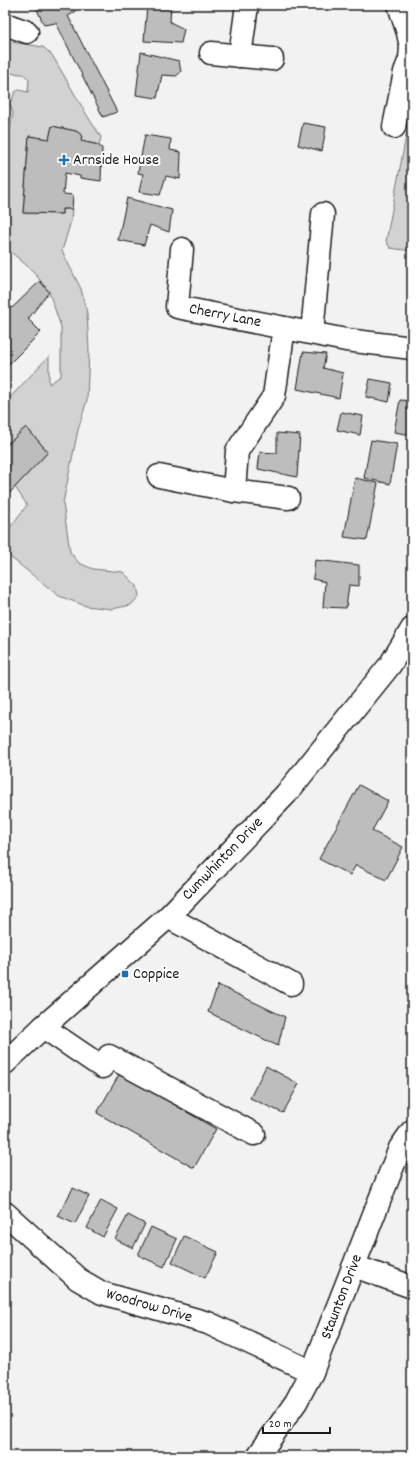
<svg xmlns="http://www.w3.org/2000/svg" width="417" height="1461" viewBox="0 0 417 1461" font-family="Dekko,sans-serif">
  <rect width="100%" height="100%" fill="#f2f2f2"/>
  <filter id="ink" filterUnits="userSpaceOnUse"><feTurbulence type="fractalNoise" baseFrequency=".025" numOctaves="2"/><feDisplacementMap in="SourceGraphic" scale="8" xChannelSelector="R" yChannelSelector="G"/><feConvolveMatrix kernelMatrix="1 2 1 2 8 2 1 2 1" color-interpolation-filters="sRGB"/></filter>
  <g filter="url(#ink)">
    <g fill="#d2d2d2" stroke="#777">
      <polygon points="5,41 43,47 52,55 88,117 101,137 99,145 81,141 81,135 76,131 52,126 49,139 29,136 23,213 62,214 62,209 72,209 71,221 62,251 81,289 87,313 89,350 87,400 78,430 63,503 70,552 79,563 93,569 123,572 137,586 139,596 131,605 112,609 86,606 59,596 5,553 5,534 27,505 15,487 48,452 26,427 9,443 5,438 5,403 49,356 49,384 61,376 61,327 49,292 33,271 5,247 5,155 13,113 9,102 12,100 15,92 19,90 28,92 29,79 23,74 5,73"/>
      <polygon points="412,116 412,251 390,248 386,241 407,131"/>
    </g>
    <g fill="#bdbdbd" stroke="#1c1c1c">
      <polygon points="35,5 72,5 75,12 68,16 117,112 103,117 56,23 44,25"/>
      <polygon points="147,5 171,5 170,22 184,29 181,43 144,41"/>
      <polygon points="141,52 179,61 181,72 176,76 162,75 157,98 136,95"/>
      <polygon points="303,123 326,127 322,151 298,145"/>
      <polygon points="52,126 76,131 82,135 81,141 99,145 99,146 102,148 101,181 80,178 80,176 65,173 63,194 73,195 72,209 62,209 62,214 23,213 29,136 49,139"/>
      <polygon points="145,135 171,139 170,150 181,152 180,179 166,176 160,195 139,192 143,174 138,173"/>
      <polygon points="127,198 172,210 169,232 150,225 144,245 118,240"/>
      <polygon points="40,281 49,292 28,319 41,332 5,368 5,300 12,308"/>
      <polygon points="303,352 326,354 323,368 343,373 339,398 297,389"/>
      <polygon points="370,379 392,383 389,402 366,397"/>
      <polygon points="400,400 412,401 412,435 394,432"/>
      <polygon points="341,412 363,416 360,435 337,430"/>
      <polygon points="26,427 48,452 5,498 5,447"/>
      <polygon points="277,433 300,435 297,477 258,469 260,452 277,453"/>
      <polygon points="371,440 397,444 390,484 364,478"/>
      <polygon points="355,478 378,483 367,540 344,537"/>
      <polygon points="315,560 359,565 359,586 349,585 346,608 323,607 325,582 313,579"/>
      <polygon points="359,785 388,801 372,831 403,847 386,880 356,865 350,875 319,859"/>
      <polygon points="218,985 285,1017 278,1046 208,1012"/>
      <polygon points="266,1066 299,1084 283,1113 250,1098"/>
      <polygon points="120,1073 216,1129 194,1168 97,1113"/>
      <polygon points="73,1188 89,1196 75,1224 58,1216"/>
      <polygon points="101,1200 118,1209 103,1237 87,1228"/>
      <polygon points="128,1215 145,1224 133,1248 115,1239"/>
      <polygon points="151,1227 177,1239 164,1267 138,1255"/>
      <polygon points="184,1236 218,1252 205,1278 172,1262"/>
    </g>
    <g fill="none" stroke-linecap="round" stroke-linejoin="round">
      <g stroke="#1c1c1c" stroke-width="25">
        <g id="minor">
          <polyline points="5,24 27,32"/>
          <polyline points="211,53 272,59"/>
          <polyline points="240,56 247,5"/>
          <polyline points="394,127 405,72 410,59 411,47 408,33 399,5"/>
          <polyline points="182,249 177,307 346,340 412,348"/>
          <polyline points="284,328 274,396 237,451 234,491 288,498"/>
          <polyline points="312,333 323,214"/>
          <polyline points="159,476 234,491"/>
          <polyline points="168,917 291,984"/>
          <polyline points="43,1027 102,1067 109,1056 254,1134"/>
          <polyline points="5,1063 43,1027 168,917 286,794 390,665 412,629"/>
          <polyline points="5,1213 78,1279 102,1293 208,1323 312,1372"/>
          <polyline points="354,1266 412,1287"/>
          <polyline points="258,1456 296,1402 312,1372 400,1148 412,1131"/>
        </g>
      </g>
      <use href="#minor" stroke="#fff" stroke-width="22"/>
    </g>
  </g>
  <g fill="#1f6fb2" stroke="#fff" stroke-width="1.5">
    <path d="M62 154h4v4h4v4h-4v4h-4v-4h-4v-4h4z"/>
    <rect x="121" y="970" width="8" height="8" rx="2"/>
  </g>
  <g text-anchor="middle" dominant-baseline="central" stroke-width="4" stroke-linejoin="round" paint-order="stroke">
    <g font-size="16" fill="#1c1c1c" stroke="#fff" text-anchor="start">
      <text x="73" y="160">Arnside House</text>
      <text x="133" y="974">Coppice</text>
    </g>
    <g font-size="16" fill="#1c1c1c" stroke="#fff">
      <text transform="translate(225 316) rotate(11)">Cherry Lane</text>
      <text transform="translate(223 859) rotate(-46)">Cumwhinton Drive</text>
      <text transform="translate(342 1297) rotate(-69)">Staunton Drive</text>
      <text transform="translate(149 1306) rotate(16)">Woodrow Drive</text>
    </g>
  </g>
  <rect width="417" height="1461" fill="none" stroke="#fff" stroke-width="20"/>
  <rect x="10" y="10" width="397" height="1441" fill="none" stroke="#1c1c1c" stroke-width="1.5" filter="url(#ink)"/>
  <path d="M263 1427v6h67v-6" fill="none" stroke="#1c1c1c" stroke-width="2"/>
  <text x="269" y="1427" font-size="12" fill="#1c1c1c" stroke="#ffffff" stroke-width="3" paint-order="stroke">20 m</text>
</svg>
